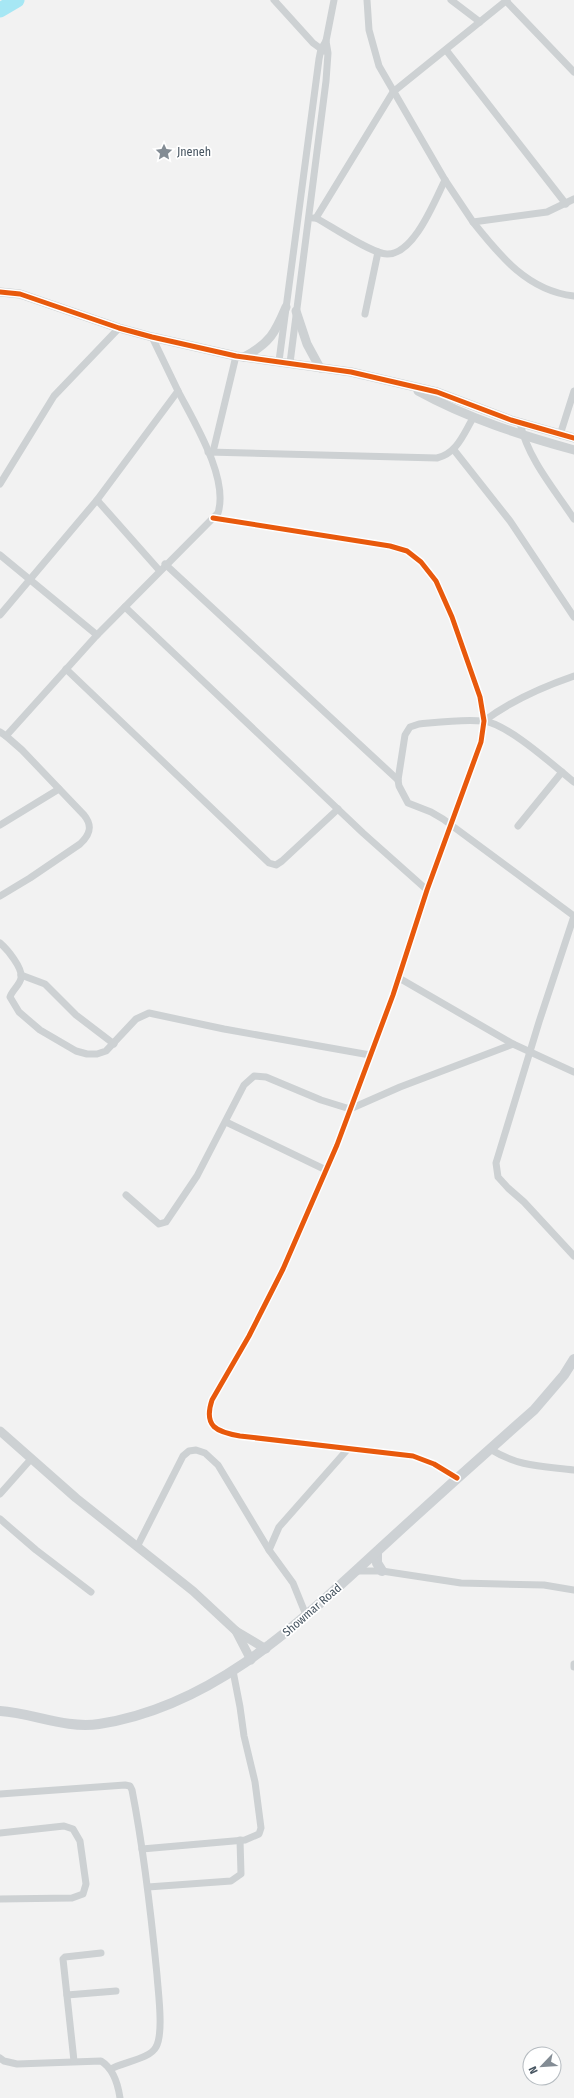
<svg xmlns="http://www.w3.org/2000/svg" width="574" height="2098" viewBox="0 0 574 2098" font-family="'Fira Sans Condensed',sans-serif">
  <rect width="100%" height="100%" fill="#f2f2f2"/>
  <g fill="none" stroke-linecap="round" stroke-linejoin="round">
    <polyline stroke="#a6e7f4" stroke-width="15" points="0,10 17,0"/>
    <g stroke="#cdd1d3" stroke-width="7">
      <polyline points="274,0 313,43 324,51"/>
      <polyline points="367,0 369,30 379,66 445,180 473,222 547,212 574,199"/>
      <polyline points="451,0 480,22"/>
      <polyline points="506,1 574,72"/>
      <polyline points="446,50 566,204"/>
      <path d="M 313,218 L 316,218 C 331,226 372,254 387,254 C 414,255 435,200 445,180"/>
      <polyline points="316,218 393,92 507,0"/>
      <path d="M 473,222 C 500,256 528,291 574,296"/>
      <polyline points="365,314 378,252"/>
      <polyline points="279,361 319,59 321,49 326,41 334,0"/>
      <polyline points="290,363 326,81 328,53 326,41"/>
      <path d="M 520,423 C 528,459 554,489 574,519"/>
      <polyline points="560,435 574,391"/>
      <polyline points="454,450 510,521 574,617"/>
      <path d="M 208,452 L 437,458 C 457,453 463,435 473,418"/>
      <polyline points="213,452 236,356"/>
      <polyline points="0,484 54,396 119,328"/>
      <polyline points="97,500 159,570"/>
      <path d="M 213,518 L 390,546 L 407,551 L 421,562 L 436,581 L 452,617 L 480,697 L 484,721 L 481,742 L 427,890 L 393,995 L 337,1145 L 283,1269 L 249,1336 L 212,1400 C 203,1427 217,1432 240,1436 L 413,1456 L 434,1464 L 457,1478"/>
      <path d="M 0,555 L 97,635 L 218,513 C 229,478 194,422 178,391"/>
      <polyline points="165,564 398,780"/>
      <polyline points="125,607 363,833 427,890"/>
      <polyline points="0,615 97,500 178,391 152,337"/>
      <polyline points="66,669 269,863 276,865 282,861 338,809"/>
      <path d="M 484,721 C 512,700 542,687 574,676"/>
      <polyline points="0,732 6,736 97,635"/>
      <polyline points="0,825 59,789"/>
      <polyline points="518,826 562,772"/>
      <path d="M 0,896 L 30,878 L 80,844 C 90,835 93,826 84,815 L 22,750 L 6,736"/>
      <path d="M 574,916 L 443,819 L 431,812 L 408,803 L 399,786 L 398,780 L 405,735 L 410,727 L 419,724 C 440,722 462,719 483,721 C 507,723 554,766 574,782"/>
      <polyline points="574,916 539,1022 496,1163 498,1177 508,1188 524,1202 574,1256"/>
      <path d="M 0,943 C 7,949 23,968 21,978 C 20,985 12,990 10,997 L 19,1012 L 40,1030 L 76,1051 L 87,1054 L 97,1054 L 106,1051 L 136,1019 L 149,1013 L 224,1029 L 370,1055"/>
      <polyline points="21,975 45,984 76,1015 114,1044"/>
      <polyline points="399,978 513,1044 574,1072"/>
      <polyline points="226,1122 326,1170"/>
      <polyline points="126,1195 159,1224 166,1222 197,1176 244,1085 254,1076 266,1077 321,1100 350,1109 400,1087 513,1044"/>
      <path d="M 490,1449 C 519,1467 541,1466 574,1470"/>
      <polyline points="0,1494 31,1459"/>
      <polyline points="0,1519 36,1550 91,1592"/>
      <polyline points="137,1547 183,1456 189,1451 196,1450 205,1453 218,1465 269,1550"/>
      <polyline points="356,1571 382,1571 461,1583 544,1585 574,1590"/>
      <polyline points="306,1615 293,1583 269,1550 279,1527 347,1450"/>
      <polyline points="574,1664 574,1667"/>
      <path d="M 0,1794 L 125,1785 L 130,1786 L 132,1790 C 144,1851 151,1913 157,1975 C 158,1991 164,2033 156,2047 C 150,2059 123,2062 111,2069"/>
      <polyline points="0,1833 64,1826 73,1829 80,1841 86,1884 83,1894 72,1898 0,1899"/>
      <polyline points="142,1849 245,1840 259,1834 261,1828 255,1782 244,1736 240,1707 233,1671"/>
      <polyline points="148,1887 231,1881 241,1874 240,1840"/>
      <polyline points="67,1995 116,1991"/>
      <path d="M 0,2058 L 4,2061 L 17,2064 L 101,2061 C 114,2069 118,2084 120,2098"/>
      <polyline points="74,2061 63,1959 65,1957 101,1953"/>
    </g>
    <g stroke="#cdd1d3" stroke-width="9">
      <polyline points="0,292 20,294 119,328 152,337 236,356 351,372 437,392 511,420 574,438"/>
      <polyline points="296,311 307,344 320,368"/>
      <path d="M 244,357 C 270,343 275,333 286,307"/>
      <path d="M 418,391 C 467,418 520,435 574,450"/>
      <polyline points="0,1431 76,1498 193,1591 236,1631 266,1649"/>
      <polyline points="236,1631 251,1660"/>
    </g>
    <g stroke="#cdd1d4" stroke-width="10">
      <polyline points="377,1552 377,1563 382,1571"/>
      <path d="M 0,1711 C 33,1713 65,1729 99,1724 C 216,1706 302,1620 385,1544 C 434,1499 484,1454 534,1410 L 564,1375 L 574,1359"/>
    </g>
    <g stroke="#fff" stroke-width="8">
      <g id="cycleway">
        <polyline points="0,292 20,294 119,328 152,337 236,356 351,372 437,392 511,420 574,438"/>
        <path d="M 213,518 L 390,546 L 407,551 L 421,562 L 436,581 L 452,617 L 480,697 L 484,721 L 481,742 L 427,890 L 393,995 L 337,1145 L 283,1269 L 249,1336 L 212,1400 C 203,1427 217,1432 240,1436 L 413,1456 L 434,1464 L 457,1478"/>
      </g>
    </g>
    <use href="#cycleway" stroke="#e8590c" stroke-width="5"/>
  </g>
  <defs>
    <g id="sight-bare" transform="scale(1.38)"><path d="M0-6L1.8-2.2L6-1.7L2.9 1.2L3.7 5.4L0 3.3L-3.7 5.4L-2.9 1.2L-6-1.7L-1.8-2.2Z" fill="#838c94" stroke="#fff" stroke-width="2.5" paint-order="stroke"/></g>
  </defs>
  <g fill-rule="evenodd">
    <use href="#sight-bare" x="164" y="152"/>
  </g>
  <g text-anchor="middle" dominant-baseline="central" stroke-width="3.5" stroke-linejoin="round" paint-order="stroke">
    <g font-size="12" fill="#475561" stroke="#fff" text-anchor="start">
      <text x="177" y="152">Jneneh</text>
    </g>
    <g font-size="12" fill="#475561" stroke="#fff">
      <text transform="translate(312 1610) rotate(-41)">Showmar Road</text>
    </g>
  </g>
  <g transform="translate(542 2066) rotate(245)"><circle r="19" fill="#ffffff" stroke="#b5bbc0"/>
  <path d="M0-3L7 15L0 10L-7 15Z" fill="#838c94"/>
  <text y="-6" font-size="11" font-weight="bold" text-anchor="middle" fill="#475561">N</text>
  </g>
</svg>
